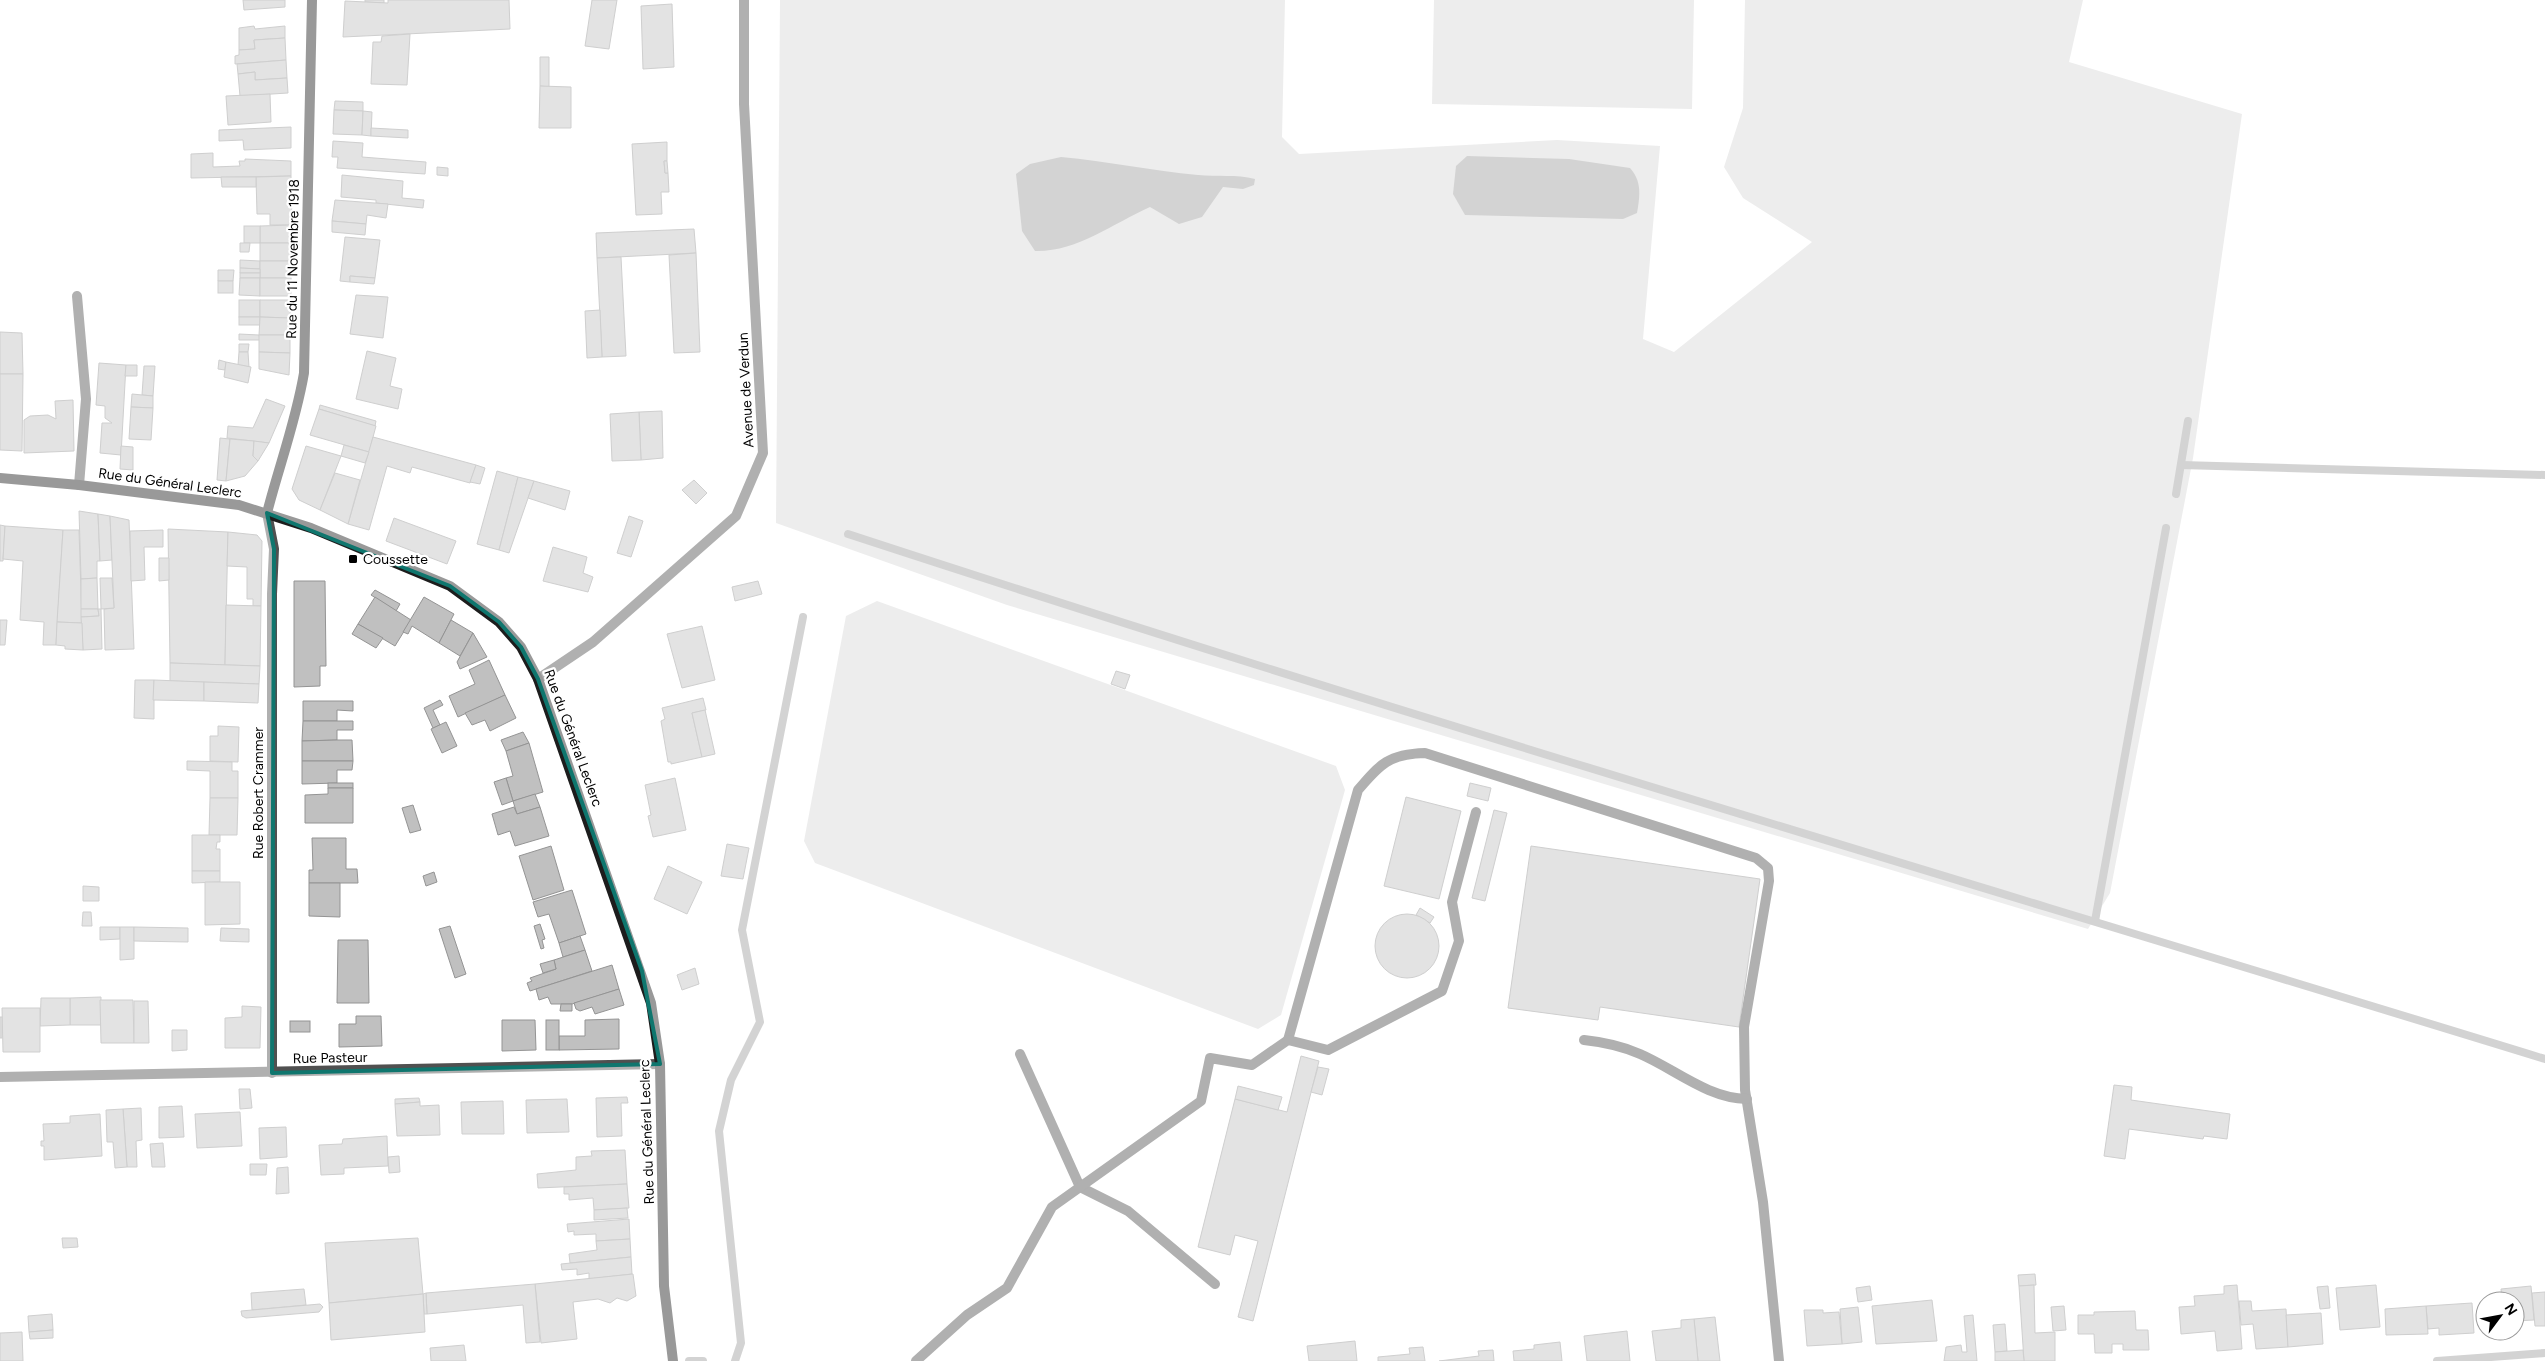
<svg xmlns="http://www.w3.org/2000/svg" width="2545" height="1361" viewBox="0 0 2545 1361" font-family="Figtree,sans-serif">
  <rect width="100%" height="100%" fill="#fff"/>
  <g fill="#d7d7d7">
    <polygon points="780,0 1285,0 1282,137 1299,154 1557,140 1660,146 1643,339 1674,352 1812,242 1743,198 1724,167 1743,108 1745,0 2083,0 2069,62 2242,114 2193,458 2110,893 2088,929 1007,605 776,523"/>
    <polygon points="1434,0 1694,0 1692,109 1432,104"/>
    <polygon points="877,601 1336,766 1345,790 1281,1015 1258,1029 815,863 804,841 846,616"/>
  </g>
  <g fill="#9e9e9e">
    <path d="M 1467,156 L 1569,159 L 1630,168 C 1642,181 1640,196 1637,213 L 1623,219 L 1465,215 L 1453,194 L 1456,166 Z"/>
    <path d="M 1061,157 C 1107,161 1152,171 1198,175 C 1217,177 1236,174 1255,179 L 1254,185 L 1243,189 L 1223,187 L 1202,217 L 1179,224 L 1150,207 C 1112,224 1077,252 1035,251 L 1022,231 L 1016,174 L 1030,164 Z"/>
  </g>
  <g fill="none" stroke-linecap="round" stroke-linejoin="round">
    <g stroke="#9e9e9e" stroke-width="8">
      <polyline points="2181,465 2545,475"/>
      <polyline points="2176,494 2188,421"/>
      <path d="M 848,534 C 1410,718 1979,885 2545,1059"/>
      <polyline points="2095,921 2166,528"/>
      <polyline points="689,1361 703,1361"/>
      <polyline points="735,1361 741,1343 719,1131 731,1080 760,1022 742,930 803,617"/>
      <polyline points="2437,1361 2545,1353"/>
    </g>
  </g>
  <g fill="#c0c0c0" stroke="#949494">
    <polygon points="243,0 285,0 285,7 244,10"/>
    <polygon points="365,0 384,0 384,3 365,2"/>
    <polygon points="388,0 509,0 510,29 343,37 345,1 388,3"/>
    <polygon points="592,0 617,0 609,49 585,46"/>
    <polygon points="672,4 674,67 643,69 641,6"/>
    <polygon points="254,26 255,29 285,26 285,38 254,40 255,49 239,50 239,28"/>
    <polygon points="410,34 407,85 371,84 373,42 381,42 382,36"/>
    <polygon points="285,38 286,60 235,64 235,56 239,55 239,50 255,49 254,40"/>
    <polygon points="540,57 549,57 549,87 540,86"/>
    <polygon points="286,60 287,78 255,80 255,72 238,74 237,64"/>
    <polygon points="255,72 255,80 287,78 288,93 240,96 238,74"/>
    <polygon points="540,86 571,87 571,128 539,128"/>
    <polygon points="270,94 271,122 228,125 226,96"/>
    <polygon points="335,101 363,102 363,111 334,110"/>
    <polygon points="334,110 363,111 362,135 333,134"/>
    <polygon points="363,111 372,112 371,136 362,135"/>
    <polygon points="291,127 291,148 244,150 243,140 219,141 219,130"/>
    <polygon points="371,128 408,130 408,138 371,136"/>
    <polygon points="333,141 363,143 362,157 426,162 425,174 337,168 338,157 332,157"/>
    <polygon points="667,142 667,161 664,161 665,173 668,173 669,192 661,192 662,214 636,215 632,144"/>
    <polygon points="213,153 213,167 240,166 239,161 245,161 245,159 291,161 291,176 191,178 191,154"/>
    <polygon points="664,161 667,161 668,173 665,173"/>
    <polygon points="437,167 448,168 448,176 437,175"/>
    <polygon points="342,175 403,181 402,198 424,200 423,208 376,203 376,200 341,197"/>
    <polygon points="291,176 292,225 270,225 270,214 257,214 256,177"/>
    <polygon points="221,177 256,177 256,187 222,187"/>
    <polygon points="335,200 388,204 386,218 367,215 366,224 332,221"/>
    <polygon points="332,221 366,224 365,235 332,232"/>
    <polygon points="292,225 291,243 260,243 260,226"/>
    <rect x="244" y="226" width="16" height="17"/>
    <polygon points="694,229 696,253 597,258 596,233"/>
    <polygon points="345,237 380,240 375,278 350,276 350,282 340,281"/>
    <polygon points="240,243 250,243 249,252 240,252"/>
    <rect x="260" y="243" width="31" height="18"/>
    <polygon points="696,253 700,352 674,353 669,255"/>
    <polygon points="621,257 626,356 602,357 597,258"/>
    <polygon points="240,260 260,261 260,269 240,268"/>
    <rect x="260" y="261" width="31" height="17"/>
    <polygon points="240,268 260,269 260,273 240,273"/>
    <polygon points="218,270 234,270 233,281 218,281"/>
    <rect x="240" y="273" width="20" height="5"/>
    <polygon points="350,276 375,278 374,284 350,282"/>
    <polygon points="240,278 260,278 260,296 239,295"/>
    <rect x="260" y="278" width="31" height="18"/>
    <rect x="218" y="281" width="15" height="12"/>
    <polygon points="356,295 388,297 383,338 350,334"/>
    <rect x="239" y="300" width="21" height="17"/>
    <polygon points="260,300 291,300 290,318 260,317"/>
    <polygon points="600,310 602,357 587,358 585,311"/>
    <rect x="239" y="317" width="21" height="8"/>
    <polygon points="260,317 290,318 290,335 259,335"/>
    <polygon points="0,332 22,333 23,374 0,374"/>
    <polygon points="239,334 259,335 260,340 239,340"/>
    <polygon points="259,335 290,335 290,353 259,352"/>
    <polygon points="239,344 249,344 248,352 239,352"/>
    <polygon points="367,351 396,358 390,386 402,389 398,409 356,399"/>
    <polygon points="239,352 248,352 249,367 238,365"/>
    <polygon points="259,352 290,353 289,375 259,369"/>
    <polygon points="219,360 226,362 225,370 218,369"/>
    <polygon points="226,362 251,367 248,383 224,377"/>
    <polygon points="99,363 126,365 121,455 100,453 102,423 112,423 105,418 105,406 96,405"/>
    <polygon points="126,365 137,365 137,376 125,376"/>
    <polygon points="144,366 155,366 153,396 142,395"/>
    <polygon points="0,374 23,374 22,451 0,450"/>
    <polygon points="132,394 153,396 153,408 131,407"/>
    <polygon points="266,399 285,406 269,443 227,438 228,426 253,428"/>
    <polygon points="73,400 74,451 24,453 24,420 30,416 48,415 56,419 55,401"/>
    <polygon points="320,405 376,421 375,426 319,409"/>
    <polygon points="131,407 153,408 151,440 129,439"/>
    <polygon points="319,409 376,426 369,452 310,435"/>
    <polygon points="662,411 663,458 641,460 639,412"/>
    <polygon points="639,412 641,460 612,461 610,414"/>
    <polygon points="373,437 476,465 470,483 412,467 410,473 387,466 369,530 348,524"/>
    <polygon points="220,438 230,439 226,481 217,480"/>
    <polygon points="230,439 254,441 253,456 258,461 245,476 226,481"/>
    <polygon points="254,441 269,443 258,461 253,456"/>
    <polygon points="344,445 369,452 365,463 341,456"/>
    <polygon points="121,446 133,447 133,470 120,469"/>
    <polygon points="306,446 341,456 320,510 299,500 292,489"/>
    <polygon points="476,465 485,468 480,484 470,482"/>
    <polygon points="497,471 518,477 499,550 477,544"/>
    <polygon points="335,473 360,480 348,524 320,510"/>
    <polygon points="518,477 534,481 509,553 499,550"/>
    <polygon points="694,480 707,493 696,504 682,490"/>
    <polygon points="534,481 570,491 565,510 528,498"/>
    <polygon points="79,511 98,514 100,561 97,561 97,578 81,579"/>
    <polygon points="98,514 110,516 112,560 100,561"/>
    <polygon points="110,516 129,520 134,649 105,650 104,609 114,608"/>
    <polygon points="629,516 643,521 631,557 617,553"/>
    <polygon points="394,518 456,541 447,564 386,541"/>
    <polygon points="0,525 5,526 3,561 0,561"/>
    <polygon points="5,526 63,530 56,645 43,645 44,622 20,620 23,561 3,559"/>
    <polygon points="168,529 228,532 225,665 170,663"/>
    <polygon points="63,530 79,530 82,623 57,622"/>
    <polygon points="163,530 163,547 144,547 145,580 131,581 130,531"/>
    <polygon points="228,532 257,535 262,541 261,606 253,606 253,599 247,599 247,567 227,566"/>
    <polygon points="553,547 587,557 583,573 593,577 588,592 543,581"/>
    <polygon points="159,558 169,558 169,580 159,581"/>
    <polygon points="97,578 98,609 81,609 81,579"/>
    <polygon points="100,578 112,578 114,608 101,609"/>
    <polygon points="294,581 325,581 326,666 320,666 320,686 294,687"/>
    <polygon points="758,581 762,594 735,601 732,587"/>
    <polygon points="375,590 400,604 396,611 371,595"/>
    <polygon points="375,597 411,620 395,646 358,624"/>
    <polygon points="424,597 454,614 439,643 412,626 408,634 403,632"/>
    <polygon points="226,605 261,606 260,666 225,665"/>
    <polygon points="81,609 98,609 99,616 81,617"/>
    <polygon points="98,609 101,609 102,649 83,650 81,617 99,616"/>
    <polygon points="0,620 7,620 5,645 0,645"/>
    <polygon points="451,620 473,633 460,656 439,643"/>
    <polygon points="57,622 82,623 83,650 65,649 65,646 56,645"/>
    <polygon points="358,624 383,638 376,648 352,634"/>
    <polygon points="702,626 715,680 682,688 667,634"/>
    <polygon points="473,633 487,657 460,669 457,662"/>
    <polygon points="489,660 505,695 458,717 449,696 475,684 469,670"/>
    <polygon points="170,663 260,666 259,684 170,681"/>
    <polygon points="1116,671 1130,675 1125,689 1111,684"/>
    <polygon points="135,680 154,680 154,719 134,718"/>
    <polygon points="154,680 204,682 204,701 153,700"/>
    <polygon points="204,682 259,684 258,703 204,701"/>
    <polygon points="505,695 516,718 490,731 485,720 472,725 465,713"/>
    <polygon points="703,698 706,710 692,713 702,757 671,764 671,762 668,762 661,721 665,719 662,708"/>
    <polygon points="440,700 443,705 433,710 440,725 433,728 424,708"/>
    <polygon points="303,701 353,701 353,711 337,710 337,721 303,721"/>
    <polygon points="705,710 715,754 702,757 692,713"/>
    <polygon points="303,721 353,721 353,730 337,730 337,740 302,741"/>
    <polygon points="446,722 457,746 442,753 431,729"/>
    <polygon points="218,726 239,727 238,762 210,761 210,736 218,736"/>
    <polygon points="523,732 529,743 506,751 501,740"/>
    <polygon points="337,740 352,740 353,761 302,761 302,741"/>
    <polygon points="529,743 543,792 513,801 506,778 513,776 506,751"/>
    <polygon points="187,761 232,762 232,771 238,771 238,798 210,798 210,771 187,770"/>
    <polygon points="302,761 353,761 352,770 337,770 337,783 302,784"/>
    <polygon points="506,778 513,801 502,805 494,782"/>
    <polygon points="675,778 686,830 653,837 648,816 651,815 645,785"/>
    <rect x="328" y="783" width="25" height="5"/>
    <polygon points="1470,783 1491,788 1488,801 1467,796"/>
    <polygon points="328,788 353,788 353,823 305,823 305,795 328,794"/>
    <polygon points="535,794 540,807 517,814 513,801"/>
    <polygon points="1406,797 1461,811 1439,899 1384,886"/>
    <polygon points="210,798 238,798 237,835 209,835"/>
    <polygon points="413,805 421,830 410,833 402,808"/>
    <polygon points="514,807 517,814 540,807 549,836 515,846 510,831 498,835 492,814"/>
    <polygon points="1494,810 1507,813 1485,901 1472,898"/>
    <polygon points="192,835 220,835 220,842 217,842 216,849 220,849 220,871 192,871"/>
    <polygon points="312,838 346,838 346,869 357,869 358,883 309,883 309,870 313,870"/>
    <polygon points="727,844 749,848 743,879 721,876"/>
    <polygon points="551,846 564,890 533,900 519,856"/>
    <polygon points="1531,846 1760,879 1739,1027 1600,1007 1598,1020 1508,1008"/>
    <polygon points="668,866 702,882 687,914 654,899"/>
    <polygon points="192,871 220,871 220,882 192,883"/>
    <polygon points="434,872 437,882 426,886 423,876"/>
    <polygon points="205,882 240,882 240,924 205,925"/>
    <polygon points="309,883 340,883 340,917 309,916"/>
    <polygon points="83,886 99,887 99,901 83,901"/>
    <polygon points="572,890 586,934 559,943 549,914 538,917 533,902"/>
    <polygon points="1420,908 1434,917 1430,923 1416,915"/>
    <polygon points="83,912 91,912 92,926 82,926"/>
    <circle cx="1407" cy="946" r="32"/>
    <polygon points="540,924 545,939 542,940 544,948 541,949 534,926"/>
    <polygon points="450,926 466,974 455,978 439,929"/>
    <polygon points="100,927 120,927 120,939 100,940"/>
    <polygon points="120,927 134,927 134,959 120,960"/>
    <polygon points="134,927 188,928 188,942 134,941"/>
    <polygon points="221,928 249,929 249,942 220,941"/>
    <polygon points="580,936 585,950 563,957 559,943"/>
    <polygon points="338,940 368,940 369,1003 337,1003"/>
    <polygon points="585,950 592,971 530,991 527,983 532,981 530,978 556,969 554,960"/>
    <polygon points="554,960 556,969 543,973 540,964"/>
    <polygon points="612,965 619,989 572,1004 551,1004 548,997 539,1000 536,989"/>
    <polygon points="695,968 699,984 682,990 677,975"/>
    <polygon points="619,989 624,1005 595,1014 592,1007 580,1011 576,1009 574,1003"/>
    <polygon points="101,997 101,1025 70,1025 70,998"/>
    <polygon points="41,998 70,998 70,1025 40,1026"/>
    <polygon points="100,1000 133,1000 134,1043 101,1043"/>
    <polygon points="134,1001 148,1001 149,1043 134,1043"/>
    <polygon points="561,1004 572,1004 572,1011 560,1011"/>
    <polygon points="242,1006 261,1007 260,1048 225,1048 225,1018 242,1017"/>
    <polygon points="2,1008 40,1008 40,1052 3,1052"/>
    <polygon points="356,1016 381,1016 382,1046 339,1047 339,1024 356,1024"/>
    <rect x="0" y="1017" width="2" height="21"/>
    <polygon points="619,1019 619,1049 559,1050 559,1036 585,1036 585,1020"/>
    <polygon points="502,1020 535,1020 536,1050 502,1051"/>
    <rect x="546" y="1020" width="13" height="30"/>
    <rect x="290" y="1021" width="20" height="11"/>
    <polygon points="172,1030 187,1030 187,1050 172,1051"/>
    <polygon points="1301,1056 1319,1061 1253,1321 1238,1317 1258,1241 1235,1235 1230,1255 1198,1247 1235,1099 1287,1112"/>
    <polygon points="1318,1067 1329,1069 1322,1095 1311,1092"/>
    <polygon points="2114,1085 2132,1087 2131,1100 2230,1114 2227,1139 2204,1136 2203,1139 2129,1129 2125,1159 2104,1156"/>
    <polygon points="1238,1086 1282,1097 1278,1110 1235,1099"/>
    <polygon points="239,1089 250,1089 252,1108 240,1109"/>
    <polygon points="627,1097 628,1103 621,1103 622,1136 597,1137 596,1098"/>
    <polygon points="419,1098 420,1102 395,1104 395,1099"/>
    <polygon points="567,1099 569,1132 527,1133 526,1100"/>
    <polygon points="503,1101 504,1134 462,1134 461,1102"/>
    <polygon points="420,1102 420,1106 439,1105 440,1135 397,1136 395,1104"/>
    <polygon points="182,1106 184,1137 159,1138 159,1107"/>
    <polygon points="141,1108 142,1140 136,1141 137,1167 127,1167 123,1109"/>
    <polygon points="123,1109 127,1167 115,1168 113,1142 107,1142 106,1110"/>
    <polygon points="240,1112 242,1146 197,1148 195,1114"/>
    <polygon points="100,1114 102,1156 44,1160 44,1146 41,1146 41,1141 44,1141 43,1124 70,1123 70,1116"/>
    <polygon points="286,1127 287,1157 260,1159 259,1128"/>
    <polygon points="387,1136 388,1166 344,1168 344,1174 321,1175 319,1145 342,1144 343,1139"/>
    <polygon points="163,1143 165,1167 152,1167 150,1144"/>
    <polygon points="625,1150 627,1184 538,1188 537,1174 576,1170 576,1157 592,1156 591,1151"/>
    <polygon points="399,1156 400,1172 389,1173 388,1157"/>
    <polygon points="250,1164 267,1164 266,1175 250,1175"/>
    <polygon points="288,1167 289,1193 276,1194 277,1168"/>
    <polygon points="627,1184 629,1208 594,1210 593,1198 569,1200 569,1194 564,1194 564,1187"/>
    <polygon points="627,1208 628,1218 594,1220 594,1210"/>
    <polygon points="629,1219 630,1239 596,1241 596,1234 574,1235 574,1231 568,1232 567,1224"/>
    <polygon points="62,1238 77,1238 78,1247 63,1248"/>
    <polygon points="418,1238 423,1294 329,1303 325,1243"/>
    <polygon points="630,1239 631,1257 570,1263 569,1254 597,1250 596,1241"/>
    <polygon points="631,1257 632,1274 589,1279 589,1273 577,1275 577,1269 562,1270 561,1264"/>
    <polygon points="633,1274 636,1296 627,1301 617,1298 610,1303 598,1299 573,1302 577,1339 541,1343 535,1284"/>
    <polygon points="2035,1274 2036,1285 2019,1286 2018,1275"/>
    <polygon points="535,1284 540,1342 526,1343 523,1305 427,1314 426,1293"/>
    <polygon points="2034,1285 2035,1333 2055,1332 2055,1361 2024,1361 2019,1286"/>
    <polygon points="2237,1285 2242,1349 2217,1351 2215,1331 2181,1334 2179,1307 2195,1306 2194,1296 2224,1294 2224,1286"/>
    <polygon points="2376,1285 2380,1327 2340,1330 2336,1288"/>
    <polygon points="1870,1286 1872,1300 1858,1302 1856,1288"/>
    <polygon points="2328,1286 2330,1308 2320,1309 2317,1287"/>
    <polygon points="2531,1286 2534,1320 2515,1321 2515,1301 2502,1301 2501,1289"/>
    <polygon points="304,1289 306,1305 252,1310 251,1293"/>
    <polygon points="2545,1292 2545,1326 2535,1326 2532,1293"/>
    <polygon points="426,1293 427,1314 424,1314 423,1294"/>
    <polygon points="423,1294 425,1332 331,1340 329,1303"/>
    <polygon points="1932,1300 1937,1341 1876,1344 1872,1306"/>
    <polygon points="2239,1301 2251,1301 2252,1311 2286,1309 2288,1347 2256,1349 2253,1324 2241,1325"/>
    <polygon points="2472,1303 2474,1333 2439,1335 2439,1328 2428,1329 2426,1306"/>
    <polygon points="320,1304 323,1307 319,1312 246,1318 242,1316 241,1311"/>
    <polygon points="2064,1306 2066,1330 2053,1331 2051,1307"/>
    <polygon points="2426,1306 2428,1334 2386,1335 2385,1309"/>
    <polygon points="1858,1307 1862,1342 1842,1344 1840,1309"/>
    <polygon points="1804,1310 1823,1310 1823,1313 1839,1312 1842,1344 1807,1346"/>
    <polygon points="2135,1311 2136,1330 2148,1330 2149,1350 2123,1350 2123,1344 2112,1344 2112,1353 2095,1353 2094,1334 2078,1334 2078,1315 2094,1315 2094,1312"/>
    <polygon points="2321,1313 2323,1344 2288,1347 2286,1315"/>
    <polygon points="52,1314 53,1330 29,1332 28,1316"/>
    <polygon points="1973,1315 1977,1361 1944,1361 1946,1347 1961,1345 1962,1352 1967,1352 1964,1316"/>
    <polygon points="1715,1317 1720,1361 1698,1361 1694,1319"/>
    <polygon points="1694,1319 1698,1361 1656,1361 1652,1331 1681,1328 1681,1320"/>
    <polygon points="2005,1324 2007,1351 1995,1352 1993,1325"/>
    <polygon points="53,1330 53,1338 30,1339 29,1332"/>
    <polygon points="1627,1331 1630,1361 1587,1361 1584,1336"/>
    <polygon points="22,1332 23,1361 0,1361 0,1333"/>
    <polygon points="1355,1341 1357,1361 1309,1361 1307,1346"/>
    <polygon points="1560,1342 1562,1361 1514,1361 1513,1351 1534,1349 1534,1345"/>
    <polygon points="464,1345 466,1361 431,1361 430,1348"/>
    <polygon points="1423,1347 1425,1361 1378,1361 1378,1357 1410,1354 1409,1348"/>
    <polygon points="1493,1350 1494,1361 1439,1361 1479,1356 1478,1351"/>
    <polygon points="2023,1350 2024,1361 1995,1361 1995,1352"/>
  </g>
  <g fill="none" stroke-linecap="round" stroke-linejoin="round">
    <g stroke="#505050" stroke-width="10">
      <polyline points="77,296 86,399 79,485"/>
      <path d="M 1288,1040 L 1358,790 C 1380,764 1389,754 1425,753 L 1756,858 L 1768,868 L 1769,881 L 1744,1027 L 1745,1090 L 1763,1202 L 1779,1361"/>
      <path d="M 1584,1040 C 1603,1042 1622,1046 1640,1054 C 1675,1069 1707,1098 1747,1099"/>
      <polyline points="1020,1054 1080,1187 1128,1211 1215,1284"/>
      <polyline points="916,1361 967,1315 1007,1288 1052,1207 1201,1101 1210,1058 1252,1065 1288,1040 1328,1050 1442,991 1459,941 1452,902 1476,812"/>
    </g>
    <g stroke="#505050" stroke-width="10">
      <polyline points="267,513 274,549 272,594 272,1073"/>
      <polyline points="538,679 593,642 736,516 763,453 744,104 744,0"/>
      <polyline points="0,1077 660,1064"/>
    </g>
    <g stroke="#1d1d1d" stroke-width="10">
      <polyline points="0,478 79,485 239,505 311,528 450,586 499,622 521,647 538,679 651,1003 660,1064 664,1286 673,1361"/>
      <path d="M 267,513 C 279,466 296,421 304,373 L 312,0"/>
    </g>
  </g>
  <path d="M0 0H2545V1361H0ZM 267,513 L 450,586 L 499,622 L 521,647 L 538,679 L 642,971 L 660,1064 L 272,1073 L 274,549 Z" fill="#fff" fill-opacity=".55" fill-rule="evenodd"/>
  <path fill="none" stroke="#0f766e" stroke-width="4" stroke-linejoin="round" d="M 267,513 L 450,586 L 499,622 L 521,647 L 538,679 L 642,971 L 660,1064 L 272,1073 L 274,549 Z"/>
  <rect fill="#000" stroke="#fff" stroke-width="2" x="348" y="554" width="10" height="10" rx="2.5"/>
  <g text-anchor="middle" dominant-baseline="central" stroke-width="4.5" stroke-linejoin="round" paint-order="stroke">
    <g font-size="14" fill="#000" stroke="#fff">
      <text transform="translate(293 259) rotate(-89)">Rue du 11 Novembre 1918</text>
      <text transform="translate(746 390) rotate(-93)">Avenue de Verdun</text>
      <text transform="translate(170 483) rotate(8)">Rue du Général Leclerc</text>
      <text transform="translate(573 738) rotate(70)">Rue du Général Leclerc</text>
      <text transform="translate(258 793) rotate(-90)">Rue Robert Crammer</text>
      <text transform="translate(330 1058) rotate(-1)">Rue Pasteur</text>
      <text transform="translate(647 1132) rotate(-92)">Rue du Général Leclerc</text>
    </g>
    <g font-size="14" fill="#000" stroke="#fff" text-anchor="start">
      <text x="363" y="559">Coussette</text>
    </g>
  </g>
  <g transform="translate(2500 1316) rotate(58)"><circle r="24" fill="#ffffff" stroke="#999999"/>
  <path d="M0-4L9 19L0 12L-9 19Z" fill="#000000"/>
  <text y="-8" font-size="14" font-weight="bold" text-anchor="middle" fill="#000000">N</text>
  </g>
</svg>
